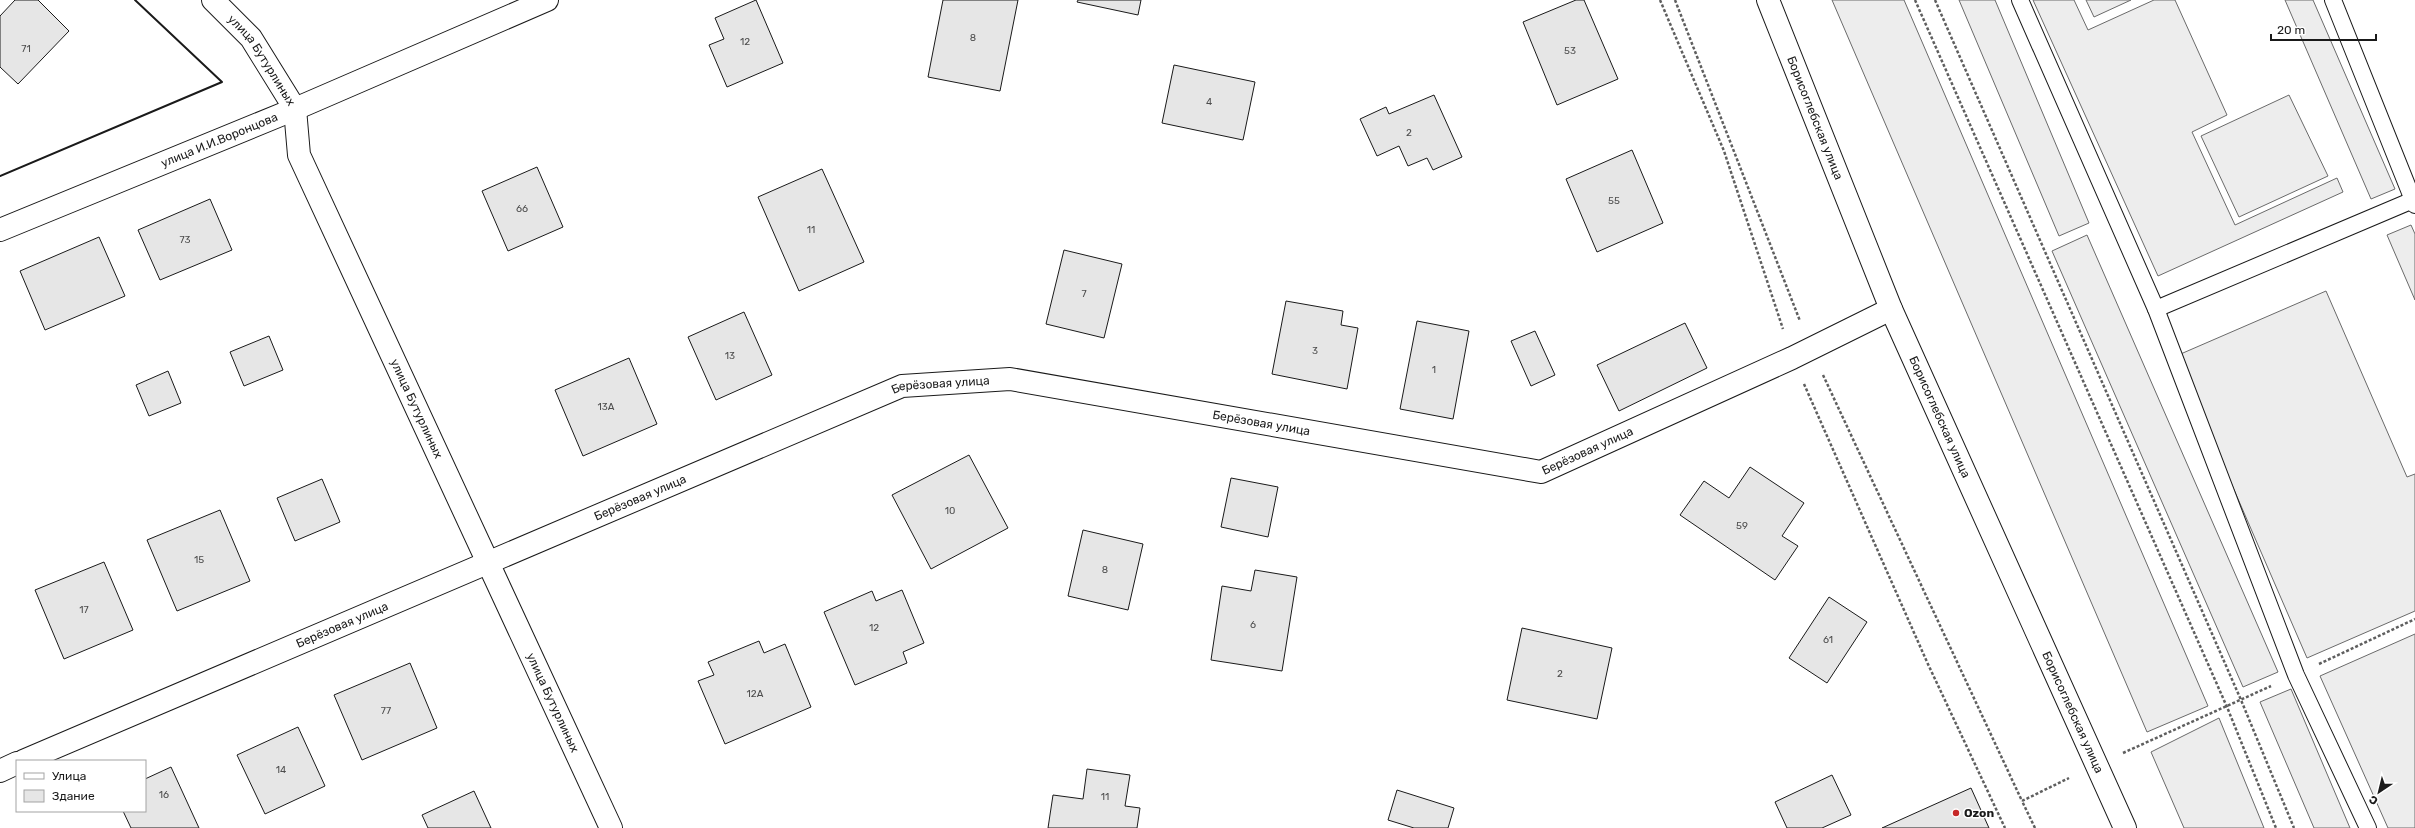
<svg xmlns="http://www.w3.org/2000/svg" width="2415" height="828" viewBox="0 0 2415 828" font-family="Rubik,sans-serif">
  <rect width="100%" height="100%" fill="#fff"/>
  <g fill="#ededed" stroke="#6a6a6a">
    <polygon points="1832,0 1904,0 2208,706 2147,732"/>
    <polygon points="1959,0 1995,0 2089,223 2059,236"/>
    <polygon points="2033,0 2074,0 2088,30 2154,0 2175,0 2227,115 2192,132 2235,225 2337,178 2343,192 2158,276"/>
    <polygon points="2086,0 2131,0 2094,17"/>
    <polygon points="2285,0 2313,0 2395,189 2371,199"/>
    <polygon points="2289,95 2328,176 2239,217 2201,136"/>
    <polygon points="2411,225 2415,234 2415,300 2387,235"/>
    <polygon points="2087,235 2278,672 2243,687 2052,251"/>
    <polygon points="2326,291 2407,477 2415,474 2415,611 2307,658 2176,356"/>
    <polygon points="2415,634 2415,828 2388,828 2320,676"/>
    <polygon points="2291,689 2350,828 2314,828 2260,702"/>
    <polygon points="2219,718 2264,828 2184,828 2151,752"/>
  </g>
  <g fill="#e6e6e6" stroke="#1a1a1a">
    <polygon points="15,0 38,0 69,31 18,84 0,67 0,16"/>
    <polygon points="756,0 783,63 727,87 709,45 724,39 715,18"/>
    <polygon points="943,0 1018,0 1000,91 928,77"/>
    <polygon points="1078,0 1141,0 1138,15 1077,2"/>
    <polygon points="1576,0 1584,0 1618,79 1557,105 1523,22"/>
    <polygon points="1174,65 1255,82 1243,140 1162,123"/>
    <polygon points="1434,95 1462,157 1433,170 1427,158 1408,166 1399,146 1377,156 1360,119 1386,107 1389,114"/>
    <polygon points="1632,150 1663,223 1597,252 1566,179"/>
    <polygon points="537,167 563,227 508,251 482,191"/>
    <polygon points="822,169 864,262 799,291 758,197"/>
    <polygon points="210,199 232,250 160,280 138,230"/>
    <polygon points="99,237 125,296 45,330 20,271"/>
    <polygon points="1064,250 1122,264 1104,338 1046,324"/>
    <polygon points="1286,301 1343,311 1341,325 1358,328 1347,389 1272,374"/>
    <polygon points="744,312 772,375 716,400 688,337"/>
    <polygon points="1417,321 1469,331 1453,419 1400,409"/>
    <polygon points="1685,323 1707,368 1619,411 1597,365"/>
    <polygon points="1535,331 1555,375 1531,386 1511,341"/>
    <polygon points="269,336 283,370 244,386 230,352"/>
    <polygon points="629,358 657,424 583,456 555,390"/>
    <polygon points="168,371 181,403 149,416 136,385"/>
    <polygon points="969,455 1008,528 931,569 892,495"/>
    <polygon points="1750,467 1804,503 1782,536 1798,546 1775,580 1680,515 1704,481 1729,498"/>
    <polygon points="1231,478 1278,487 1268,537 1221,527"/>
    <polygon points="322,479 340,522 295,541 277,498"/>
    <polygon points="220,510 250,581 177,611 147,540"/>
    <polygon points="1083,530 1143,544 1128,610 1068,596"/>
    <polygon points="104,562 133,630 64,659 35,590"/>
    <polygon points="1255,570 1297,577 1282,671 1211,660 1222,586 1251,591"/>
    <polygon points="902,590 924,643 903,652 907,663 855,685 824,612 872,591 876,601"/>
    <polygon points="1829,597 1867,622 1827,683 1789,658"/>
    <polygon points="1522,628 1612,648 1597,719 1507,700"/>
    <polygon points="759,641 764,653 785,644 811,707 725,744 698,681 714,675 708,662"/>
    <polygon points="410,663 437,728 362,760 334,695"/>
    <polygon points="298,727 325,786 265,814 237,755"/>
    <polygon points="171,767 199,828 131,828 123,811 145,811 145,779"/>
    <polygon points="1087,769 1130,775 1125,806 1140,808 1137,828 1048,828 1053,795 1083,799"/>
    <polygon points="1832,775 1851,815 1822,828 1787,828 1775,802"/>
    <polygon points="1971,788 1989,828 1882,828"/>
    <polygon points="1397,790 1454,808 1448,828 1414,828 1388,820"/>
    <polygon points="474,791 491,828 428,828 422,815"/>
  </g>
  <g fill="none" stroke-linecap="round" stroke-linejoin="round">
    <g stroke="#1a1a1a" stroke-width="18">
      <g id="lane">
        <polyline points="2020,0 2156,309 2296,675 2368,828"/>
        <polyline points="2333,0 2415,205"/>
        <polyline points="2156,309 2413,200"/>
      </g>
    </g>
    <g stroke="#1a1a1a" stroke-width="24">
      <g id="street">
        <path id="s1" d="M 213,0 L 251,38 L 295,109 L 299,155 L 611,828"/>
        <path id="s2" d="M 0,230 L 295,109 L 547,0"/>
        <path id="s3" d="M 23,761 L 902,386 L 1010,379 L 1541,472 L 1792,358 L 1891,309"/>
        <polyline points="0,771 17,763"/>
      </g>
    </g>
    <g stroke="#1a1a1a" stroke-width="24">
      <g id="secondary">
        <path id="s4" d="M 1768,0 L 1891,309 L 2125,828"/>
      </g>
    </g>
    <g stroke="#5f5f5f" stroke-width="2.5" stroke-dasharray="3 2" stroke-linecap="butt">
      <polyline points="1660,0 1724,151 1783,329"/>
      <polyline points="1675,0 1800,321"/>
      <polyline points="1915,0 2227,707 2276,828"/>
      <polyline points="1935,0 2241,700 2294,828"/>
      <polyline points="1823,375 2022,801"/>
      <polyline points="1804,384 1927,662 2005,828"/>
      <polyline points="2319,664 2415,619"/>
      <polyline points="2123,753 2271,686"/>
      <polyline points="2035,828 2022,801 2069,778"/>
    </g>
    <use href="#lane" stroke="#fff" stroke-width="16"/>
    <use href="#street" stroke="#fff" stroke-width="22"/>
    <use href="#secondary" stroke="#fff" stroke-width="22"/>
    <polyline stroke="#1a1a1a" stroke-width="2" points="0,176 222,82 135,0"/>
  </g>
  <circle fill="#c62828" stroke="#fff" stroke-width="1.5" cx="1956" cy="813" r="4"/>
  <g text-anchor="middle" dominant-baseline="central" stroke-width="3" stroke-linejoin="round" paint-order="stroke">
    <g font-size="10" fill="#4d4d4d">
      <text x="973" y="38">8</text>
      <text x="745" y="42">12</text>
      <text x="26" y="49">71</text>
      <text x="1570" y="51">53</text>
      <text x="1209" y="102">4</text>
      <text x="1409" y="133">2</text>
      <text x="1614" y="201">55</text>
      <text x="522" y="209">66</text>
      <text x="811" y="230">11</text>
      <text x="185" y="240">73</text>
      <text x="1084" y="294">7</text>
      <text x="1315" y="351">3</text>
      <text x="730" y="356">13</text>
      <text x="1434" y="370">1</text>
      <text x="606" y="407">13А</text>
      <text x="950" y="511">10</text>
      <text x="1742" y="526">59</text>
      <text x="199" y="560">15</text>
      <text x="1105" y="570">8</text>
      <text x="84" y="610">17</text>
      <text x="1253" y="625">6</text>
      <text x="874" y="628">12</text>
      <text x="1828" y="640">61</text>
      <text x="1560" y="674">2</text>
      <text x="755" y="694">12А</text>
      <text x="386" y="711">77</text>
      <text x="281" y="770">14</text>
      <text x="164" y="795">16</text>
      <text x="1105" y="797">11</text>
    </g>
    <g font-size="12" fill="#1a1a1a" stroke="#fff">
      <text stroke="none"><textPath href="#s1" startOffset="78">улица Бутурлиных</textPath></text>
      <text stroke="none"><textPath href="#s4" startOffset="127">Борисоглебская улица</textPath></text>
      <text stroke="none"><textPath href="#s2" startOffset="237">улица И.И.Воронцова</textPath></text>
      <text stroke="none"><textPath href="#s3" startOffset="994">Берёзовая улица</textPath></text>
      <text stroke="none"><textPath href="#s1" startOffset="463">улица Бутурлиных</textPath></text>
      <text stroke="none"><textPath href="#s4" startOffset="451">Борисоглебская улица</textPath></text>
      <text stroke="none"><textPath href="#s3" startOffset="1319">Берёзовая улица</textPath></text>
      <text stroke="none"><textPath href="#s3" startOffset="1654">Берёзовая улица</textPath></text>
      <text stroke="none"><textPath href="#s3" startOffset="671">Берёзовая улица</textPath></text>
      <text stroke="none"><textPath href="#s3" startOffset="347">Берёзовая улица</textPath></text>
      <text stroke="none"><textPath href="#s1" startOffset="787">улица Бутурлиных</textPath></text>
      <text stroke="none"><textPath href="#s4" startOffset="775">Борисоглебская улица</textPath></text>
    </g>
    <g font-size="12" font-weight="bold" fill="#1a1a1a" stroke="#fff" text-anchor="start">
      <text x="1964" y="813">Ozon</text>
    </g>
  </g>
  <rect x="16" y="760" width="130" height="52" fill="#ffffff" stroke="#a3a3a3"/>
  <rect x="24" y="773" width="20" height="6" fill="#ffffff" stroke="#a3a3a3"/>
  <text x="52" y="780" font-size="12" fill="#1a1a1a">Улица</text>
  <rect x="24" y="790" width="20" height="12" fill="#e6e6e6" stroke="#a3a3a3"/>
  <text x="52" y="800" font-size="12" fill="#1a1a1a">Здание</text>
  <g transform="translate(2379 792) rotate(215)" stroke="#ffffff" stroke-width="3" paint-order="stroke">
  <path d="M0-3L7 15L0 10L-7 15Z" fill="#1a1a1a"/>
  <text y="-6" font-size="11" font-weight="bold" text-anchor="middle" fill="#1a1a1a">С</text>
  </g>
  <path d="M2271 34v6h105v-6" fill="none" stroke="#1a1a1a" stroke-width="2"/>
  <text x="2277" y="34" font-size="12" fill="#1a1a1a" stroke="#ffffff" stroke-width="3" paint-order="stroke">20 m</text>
</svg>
